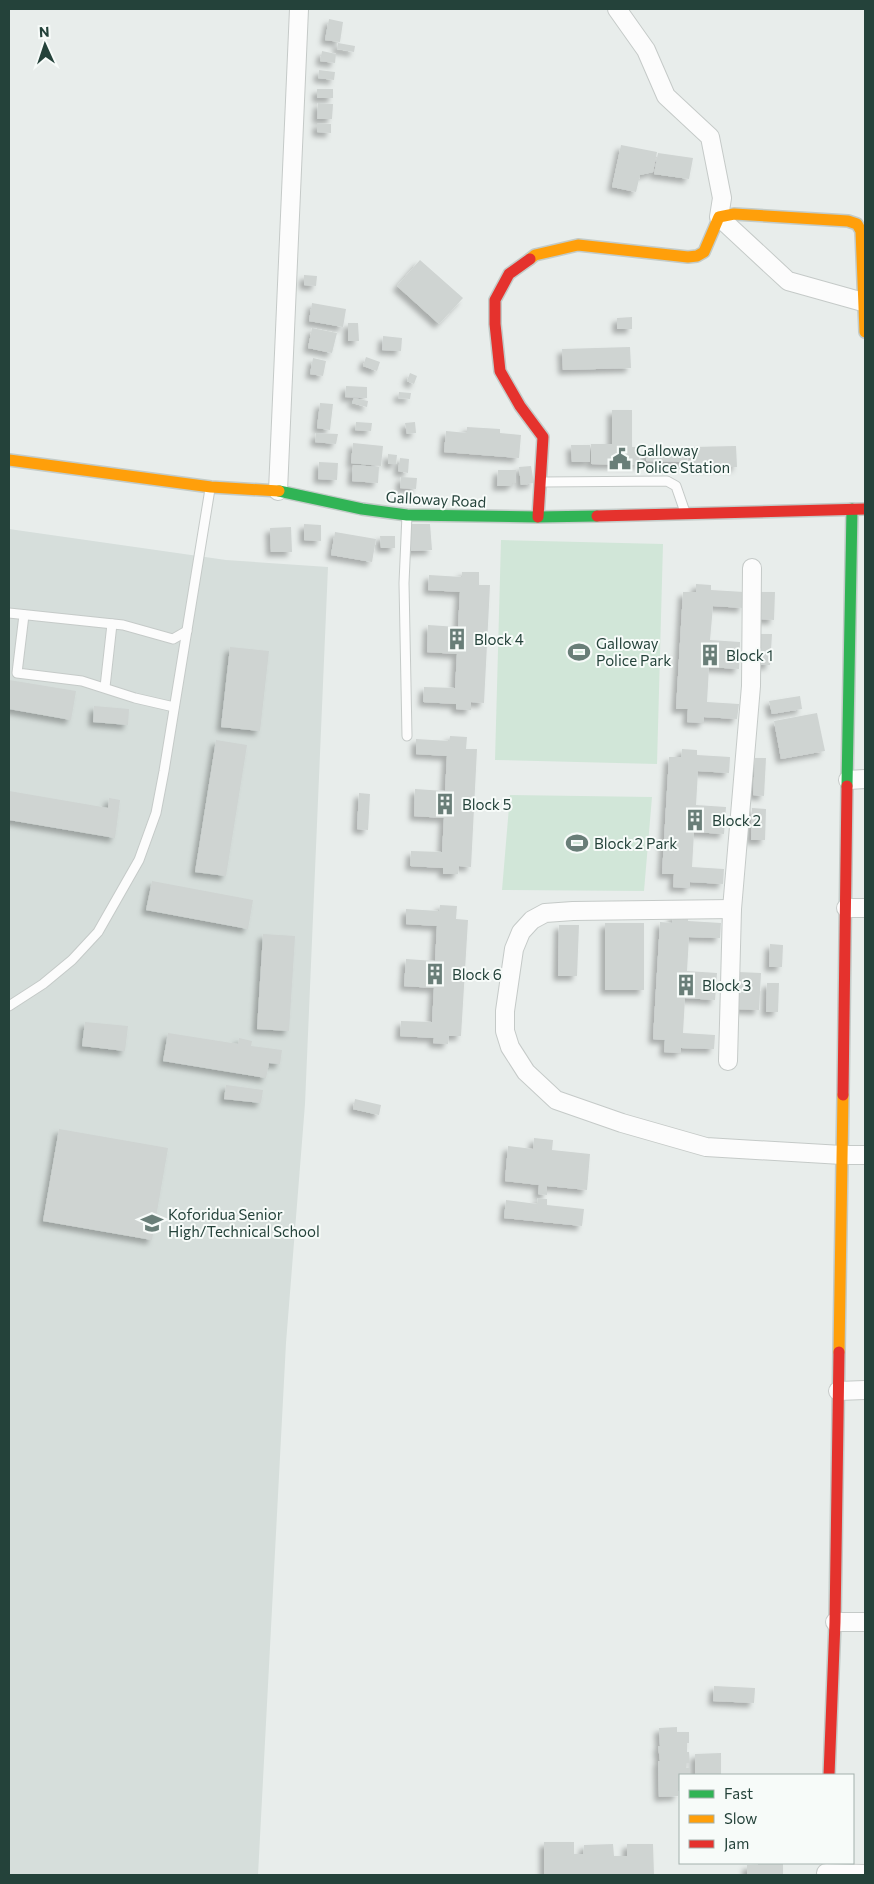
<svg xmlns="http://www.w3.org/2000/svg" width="874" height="1884" viewBox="0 0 874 1884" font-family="Commissioner,sans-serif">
  <defs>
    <filter id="shadow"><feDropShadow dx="-4.5" dy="4.5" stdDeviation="2.5" flood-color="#0004"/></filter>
  </defs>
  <rect width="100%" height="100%" fill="#e8edeb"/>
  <polygon fill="#d6dedb" points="9,529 226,560 328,567 305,1104 286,1343 258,1875 9,1875"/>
  <g fill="#d1e6d8">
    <polygon points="501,540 663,544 657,764 495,760"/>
    <polygon points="510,795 652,797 644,891 502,890"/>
  </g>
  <g fill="#cfd4d2" filter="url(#shadow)">
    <polygon points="329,19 343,22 340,42 325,40"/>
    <polygon points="338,43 355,46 354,52 337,49"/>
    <polygon points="322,51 336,54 335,63 320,61"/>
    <polygon points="319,70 335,72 334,80 318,78"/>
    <rect x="317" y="89" width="16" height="9"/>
    <polygon points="318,103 333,104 332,119 317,119"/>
    <polygon points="317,123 331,124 331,133 317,132"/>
    <polygon points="621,145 657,152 653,172 640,175 636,192 612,187"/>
    <polygon points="658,153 693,158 689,179 654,174"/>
    <polygon points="420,260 463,298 439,324 397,286"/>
    <polygon points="304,275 317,276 316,286 304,285"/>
    <polygon points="312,303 346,309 343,327 309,321"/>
    <polygon points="632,317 632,329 617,329 617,318"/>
    <polygon points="348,323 358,323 359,341 348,341"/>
    <polygon points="312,328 337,333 332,353 308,348"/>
    <polygon points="383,336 402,338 401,351 382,350"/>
    <polygon points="630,347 631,368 563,370 562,349"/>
    <polygon points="366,357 380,362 377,371 363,366"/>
    <polygon points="313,358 326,361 323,376 310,374"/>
    <polygon points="410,373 417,376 414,384 407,381"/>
    <polygon points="346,386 367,387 367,398 345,397"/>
    <polygon points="399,392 411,393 410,399 398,398"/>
    <polygon points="354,398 368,401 367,407 352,403"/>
    <polygon points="320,403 333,404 330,430 317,428"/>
    <polygon points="612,410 632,410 632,447 639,447 639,465 591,464 591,444 612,444"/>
    <polygon points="356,422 372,423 371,431 355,430"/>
    <polygon points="415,422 416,433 407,434 405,423"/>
    <polygon points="467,427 500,429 500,433 521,435 519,458 444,452 446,431 467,433"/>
    <polygon points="316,433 338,434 336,444 315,442"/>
    <polygon points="353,443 383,446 381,466 351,463"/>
    <polygon points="571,445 590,445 590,462 572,462"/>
    <polygon points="736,446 737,467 694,467 693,447"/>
    <polygon points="646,450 688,451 687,462 646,461"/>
    <polygon points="388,454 397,455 396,464 388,464"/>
    <polygon points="400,458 409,459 408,473 398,471"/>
    <polygon points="319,462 338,463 337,480 318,479"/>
    <polygon points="353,465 379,467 378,483 352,481"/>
    <polygon points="531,466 534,483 521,485 519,467"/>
    <polygon points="498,470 516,470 516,483 512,483 512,486 497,486"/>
    <polygon points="401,477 417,478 416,489 400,488"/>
    <polygon points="304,524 321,525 321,541 304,540"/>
    <polygon points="410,524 430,524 432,550 411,551"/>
    <polygon points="291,527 292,552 271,552 270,528"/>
    <polygon points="335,532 376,539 372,562 331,555"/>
    <polygon points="380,536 395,536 395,548 381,548"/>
    <polygon points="462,572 479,572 479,585 490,585 484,703 471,702 471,710 456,709 456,704 423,702 424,687 455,688 457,654 427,652 428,625 458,627 460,592 428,590 429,575 462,577"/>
    <polygon points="696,584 711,585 711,590 744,592 743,608 713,606 710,640 740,642 739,669 709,667 707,702 739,704 737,719 704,717 704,723 687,722 688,709 676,709 683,592 696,592"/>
    <polygon points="760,592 775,592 774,620 759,619"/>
    <polygon points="760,634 772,634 770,665 758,665"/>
    <polygon points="230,647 269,651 260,731 221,727"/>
    <polygon points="9,680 76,691 71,720 9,709"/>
    <polygon points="800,696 802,709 772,714 769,701"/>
    <polygon points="94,706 129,709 128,725 93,722"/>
    <polygon points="817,713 825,751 781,759 774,721"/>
    <polygon points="450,736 467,737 466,749 477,749 471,867 459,866 458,874 443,874 443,868 410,866 411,851 442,852 444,818 414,816 415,789 445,791 447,756 416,754 416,739 449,741"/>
    <polygon points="216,740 247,745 226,876 195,872"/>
    <polygon points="682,749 697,750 697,755 730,757 729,773 698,771 696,805 726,807 724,834 694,832 692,867 724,869 723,884 690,882 690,888 673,887 674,874 662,874 669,757 681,757"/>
    <polygon points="755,758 766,758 764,796 753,795"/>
    <polygon points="9,791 108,808 109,798 120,800 115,838 9,820"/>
    <polygon points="359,793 370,794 368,830 357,829"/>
    <polygon points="752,808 766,809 765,840 751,840"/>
    <polygon points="152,881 253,900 248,929 146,910"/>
    <polygon points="440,905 457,906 456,919 468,920 461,1036 449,1036 448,1044 433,1043 434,1038 400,1036 401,1021 432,1022 434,988 404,986 406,959 435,961 437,926 406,924 406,909 439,911"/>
    <polygon points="673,915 688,915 688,921 721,923 720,938 689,937 687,971 717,973 715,1000 685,998 683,1033 715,1035 714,1049 681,1048 681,1053 664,1052 665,1040 653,1039 660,922 672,923"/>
    <rect x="605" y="923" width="39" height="67"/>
    <polygon points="559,925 579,925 577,976 558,976"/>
    <polygon points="263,934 295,936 289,1031 257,1029"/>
    <polygon points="770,944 783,945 782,967 769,967"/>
    <polygon points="738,972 761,973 759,1010 736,1009"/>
    <polygon points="767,983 779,983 778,1012 766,1012"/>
    <polygon points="85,1022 128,1026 125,1051 82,1046"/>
    <polygon points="168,1033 238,1044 239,1038 252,1041 251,1046 282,1050 280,1064 269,1063 266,1078 163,1061"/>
    <polygon points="226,1085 263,1090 261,1103 224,1099"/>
    <polygon points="355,1099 381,1105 379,1115 353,1109"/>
    <polygon points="59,1129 168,1148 152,1240 43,1221"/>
    <polygon points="534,1138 553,1140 552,1150 590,1154 587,1190 547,1186 547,1195 538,1194 539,1185 505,1181 508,1146 533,1149"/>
    <polygon points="538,1198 547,1199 547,1205 584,1209 582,1226 504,1218 506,1200 537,1204"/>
    <polygon points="714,1686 755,1688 754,1703 713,1701"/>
    <polygon points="677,1727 677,1732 689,1732 689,1743 687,1743 687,1752 689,1752 690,1763 686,1763 686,1768 690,1768 690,1775 680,1775 680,1791 678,1791 678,1796 659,1797 658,1761 660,1761 658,1746 660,1746 659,1728"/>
    <polygon points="721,1753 721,1775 695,1775 695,1754"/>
    <polygon points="544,1842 574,1842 574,1854 583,1854 584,1845 613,1844 614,1856 627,1856 627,1844 653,1844 654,1875 544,1875"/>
    <polygon points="758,1863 783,1863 783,1875 747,1875 747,1865 758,1865"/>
  </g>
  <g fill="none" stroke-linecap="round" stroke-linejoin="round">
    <g stroke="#c5cac8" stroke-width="11">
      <g id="lane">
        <polyline points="543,482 667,481 676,486 685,512"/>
        <polyline points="407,515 404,583 407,736"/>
        <polyline points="9,613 123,625 173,639 187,631"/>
        <polyline points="24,615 17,673 82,681 135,698 174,707"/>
        <polyline points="105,687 112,624"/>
        <polyline points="9,1006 43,984 72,960 98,932 139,860 156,813 164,771 210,489"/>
      </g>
    </g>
    <g stroke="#c5cac8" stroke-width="20">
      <g id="street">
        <polyline points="617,9 646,50 666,96 710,137 722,198 719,217 788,281 863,302"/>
        <polyline points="278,491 299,9"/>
        <polyline points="848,780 865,779"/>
        <polyline points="846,908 865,908"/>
        <polyline points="732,909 573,911 545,913 532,920 521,932 514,949 505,1011 505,1031 510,1047 526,1072 556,1100 622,1123 706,1147 842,1155 865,1155"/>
        <polyline points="728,1061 732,909 751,686 752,568"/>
        <polyline points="838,1391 865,1390"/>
        <polyline points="835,1622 865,1622"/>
        <polyline points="826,1873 865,1874"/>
      </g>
    </g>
    <g stroke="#c3cbc8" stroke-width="14">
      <g id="fast">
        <polyline points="279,491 362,509 407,515 538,517 597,516"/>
        <polyline points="847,786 852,509"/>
      </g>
    </g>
    <g stroke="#c3cbc8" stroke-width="14">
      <g id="slow">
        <polyline points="530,259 535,255 578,245 688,257 697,256 704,252 719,217 734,214 848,221 857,224 861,231 865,332"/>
        <polyline points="9,460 211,487 279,491"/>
        <polyline points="839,1352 843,1095"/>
      </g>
    </g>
    <g stroke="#c3cbc8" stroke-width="14">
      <g id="jam">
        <polyline points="530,259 509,274 495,300 495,324 500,371 520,406 543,437 538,517"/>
        <polyline points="597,516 865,509"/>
        <polyline points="843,1095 847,786"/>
        <polyline points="829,1775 835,1622 839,1352"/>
      </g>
    </g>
    <use href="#lane" stroke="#fcfcfc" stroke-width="9"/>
    <use href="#street" stroke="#fcfcfc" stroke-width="18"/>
    <use href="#fast" stroke="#30b455" stroke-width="11"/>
    <use href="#slow" stroke="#ff9f0a" stroke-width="11"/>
    <use href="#jam" stroke="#e5322d" stroke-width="11"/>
  </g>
  <defs>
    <g id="civic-bare" transform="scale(1.725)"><path d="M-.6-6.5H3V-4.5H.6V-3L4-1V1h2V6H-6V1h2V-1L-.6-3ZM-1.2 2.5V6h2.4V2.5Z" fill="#697e78" stroke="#f7fbf9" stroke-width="2.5" paint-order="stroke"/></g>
    <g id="building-bare" transform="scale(1.725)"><path d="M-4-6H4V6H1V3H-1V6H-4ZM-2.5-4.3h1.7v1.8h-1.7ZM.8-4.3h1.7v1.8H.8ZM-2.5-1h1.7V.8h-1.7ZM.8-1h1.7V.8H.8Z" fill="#697e78" stroke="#f7fbf9" stroke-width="2.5" paint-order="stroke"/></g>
    <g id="stadium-bare" transform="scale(1.725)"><path d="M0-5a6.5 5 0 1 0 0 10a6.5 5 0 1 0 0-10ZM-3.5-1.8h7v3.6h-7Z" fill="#697e78" stroke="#f7fbf9" stroke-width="2.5" paint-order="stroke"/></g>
    <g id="school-bare" transform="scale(1.725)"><path d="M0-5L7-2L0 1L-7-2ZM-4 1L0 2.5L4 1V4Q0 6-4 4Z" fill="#697e78" stroke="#f7fbf9" stroke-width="2.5" paint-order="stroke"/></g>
  </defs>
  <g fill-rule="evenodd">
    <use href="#civic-bare" x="620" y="459"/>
    <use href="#building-bare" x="457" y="639"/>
    <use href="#stadium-bare" x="579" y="652"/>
    <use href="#building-bare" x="710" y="655"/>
    <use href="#building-bare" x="445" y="804"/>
    <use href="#building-bare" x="695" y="820"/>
    <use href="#stadium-bare" x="577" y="843"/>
    <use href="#building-bare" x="435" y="974"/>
    <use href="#building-bare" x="686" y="985"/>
    <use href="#school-bare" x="152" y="1223"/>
  </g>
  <g text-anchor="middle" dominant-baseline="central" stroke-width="4" stroke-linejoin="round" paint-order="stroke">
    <g font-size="15" fill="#24423a" stroke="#f7fbf9" text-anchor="start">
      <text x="636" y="450">Galloway<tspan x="636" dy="17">Police Station</tspan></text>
      <text x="474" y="639">Block 4</text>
      <text x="596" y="643">Galloway<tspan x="596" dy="17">Police Park</tspan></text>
      <text x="726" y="655">Block 1</text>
      <text x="462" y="804">Block 5</text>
      <text x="712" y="820">Block 2</text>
      <text x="594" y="843">Block 2 Park</text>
      <text x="452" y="974">Block 6</text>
      <text x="702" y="985">Block 3</text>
      <text x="168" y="1214">Koforidua Senior<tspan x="168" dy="17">High/Technical School</tspan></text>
    </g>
    <g font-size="15" fill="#24423a" stroke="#f7fbf9">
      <text transform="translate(436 499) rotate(3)">Galloway Road</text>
    </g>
  </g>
  <rect width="874" height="1884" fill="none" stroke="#24423a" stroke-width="20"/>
  <rect x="679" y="1774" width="175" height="90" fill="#f7fbf9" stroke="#a3b1ad"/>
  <rect x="689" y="1790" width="25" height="8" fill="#30b455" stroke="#a3b1ad"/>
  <text x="724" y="1799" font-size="15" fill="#24423a">Fast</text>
  <rect x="689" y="1815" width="25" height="8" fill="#ff9f0a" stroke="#a3b1ad"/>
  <text x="724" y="1824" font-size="15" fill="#24423a">Slow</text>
  <rect x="689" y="1840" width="25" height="8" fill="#e5322d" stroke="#a3b1ad"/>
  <text x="724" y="1849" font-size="15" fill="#24423a">Jam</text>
  <g transform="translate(45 45) rotate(357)" stroke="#f7fbf9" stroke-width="4" paint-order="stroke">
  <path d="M0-4L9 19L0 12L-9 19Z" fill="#24423a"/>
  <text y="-8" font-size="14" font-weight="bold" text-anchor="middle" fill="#24423a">N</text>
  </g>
</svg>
